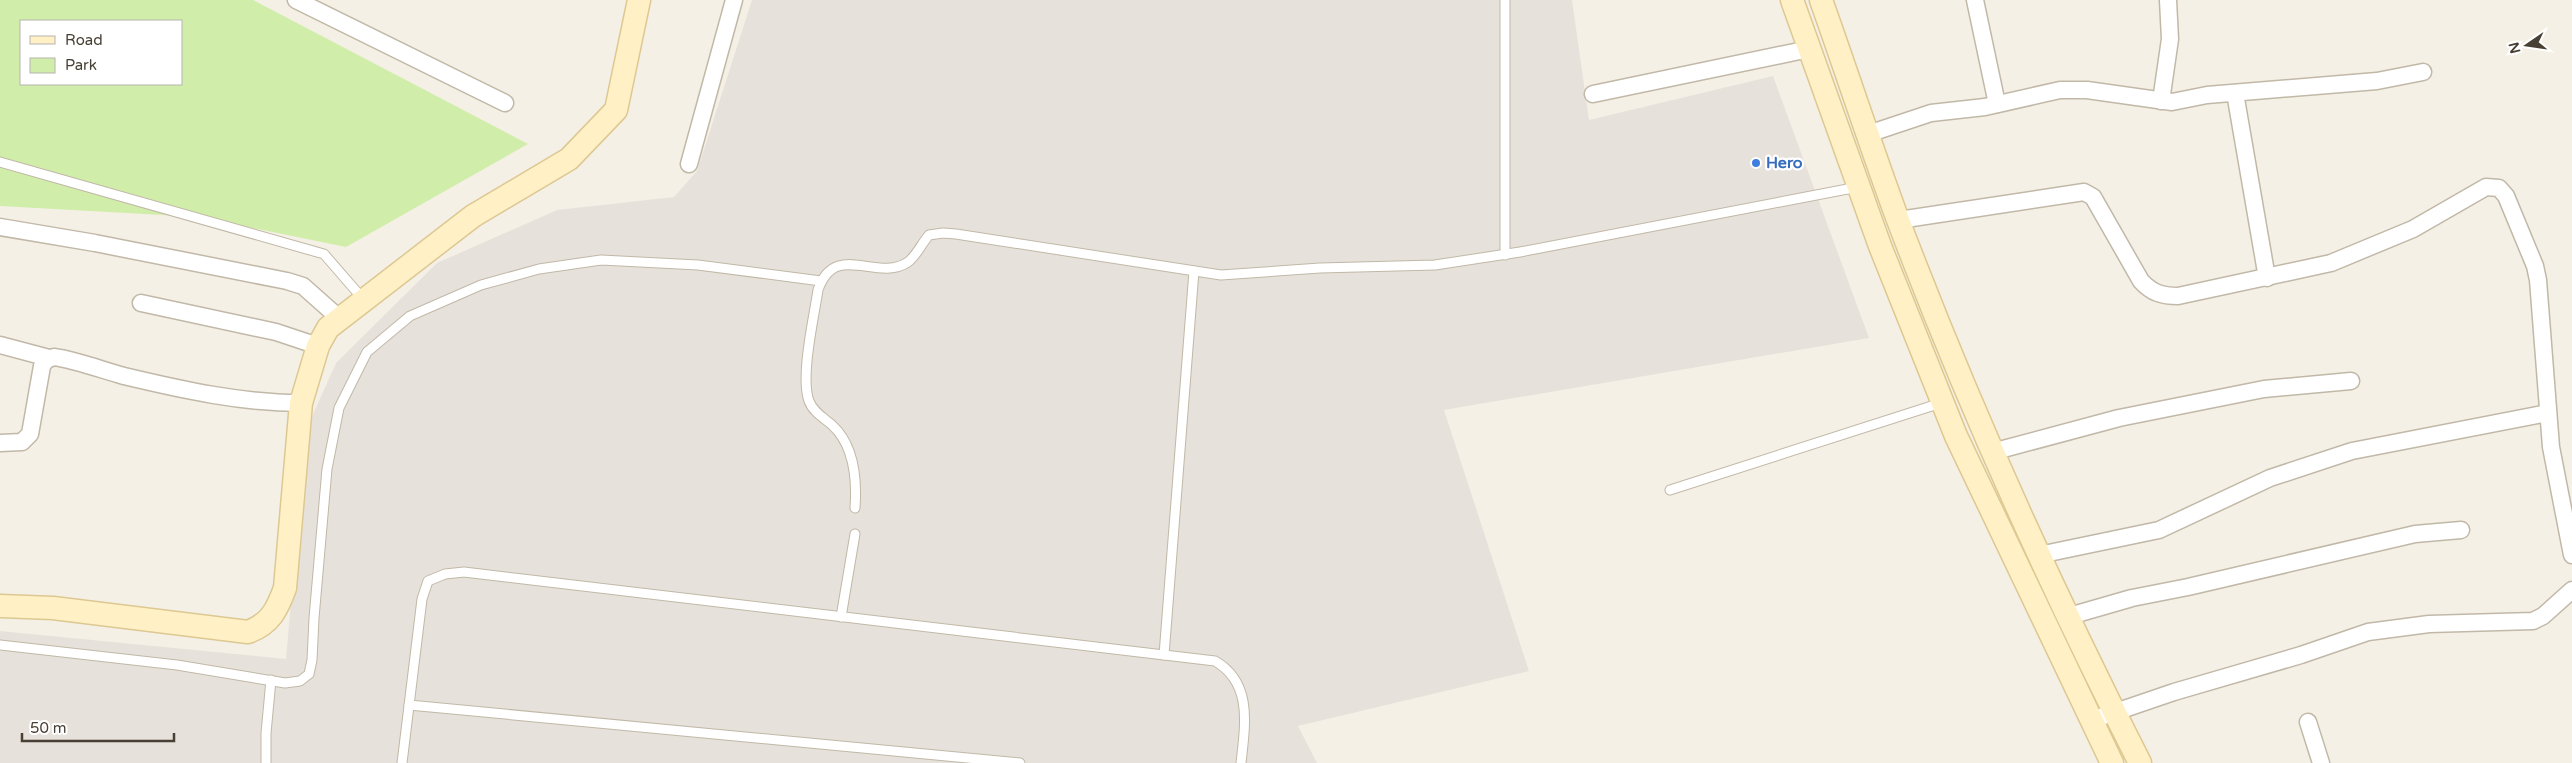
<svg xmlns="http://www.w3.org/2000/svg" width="2572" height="763" viewBox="0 0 2572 763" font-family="'Varela Round',sans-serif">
  <rect width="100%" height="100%" fill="#f5f0e6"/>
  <polygon fill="#e7e1db" points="752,0 1572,0 1589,120 1773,76 1869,338 1444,410 1529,671 1298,726 1317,763 0,763 0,631 286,659 306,430 336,363 437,263 557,210 674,197 697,171"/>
  <path fill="#d0eeaa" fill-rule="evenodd" d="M 0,0 L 253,0 L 528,144 L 346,247 L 198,217 L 0,206 ZM 21,21 L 181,21 L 181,84 L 21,84 Z"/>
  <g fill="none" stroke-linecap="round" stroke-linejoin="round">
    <g stroke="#c1b8a7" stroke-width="11">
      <g id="lane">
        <polyline points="1505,0 1505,255"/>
        <polyline points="0,162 324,254 363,299"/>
        <polyline points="1670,490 1941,403"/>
        <path d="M 855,508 C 857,480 854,445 832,425 C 824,418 813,412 809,401 C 800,377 814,317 818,290 C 835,240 877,283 908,262 C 917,255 922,243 929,235 L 943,233 L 956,234 L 1221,275 L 1320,268 L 1435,265 L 1520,252 L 1858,187"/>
        <polyline points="841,617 855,534"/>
        <polyline points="0,645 177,665 285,683 300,681 309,674 312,660 314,618 327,469 339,408 367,352 410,316 481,285 539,269 601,260 698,265 821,281"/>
        <polyline points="1164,655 1194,271"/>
        <polyline points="409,705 1020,763"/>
        <polyline points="266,763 266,733 271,680"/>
        <path d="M 402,763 L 422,599 L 428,581 L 445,574 L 464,572 L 1215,661 C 1253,683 1245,725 1241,763"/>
      </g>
    </g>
    <g stroke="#c1b8a7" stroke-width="19">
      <g id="street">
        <polyline points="296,0 505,103"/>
        <polyline points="1975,0 1997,104"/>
        <polyline points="2235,93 2267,278"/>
        <polyline points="1593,94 1809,49"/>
        <polyline points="2161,101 2170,39 2168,0"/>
        <polyline points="1868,134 1931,113 1985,107 2060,90 2087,90 2172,102 2207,95 2377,81 2423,72"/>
        <polyline points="689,164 734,0"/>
        <path d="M 1899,220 L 2084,192 L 2093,197 L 2141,281 C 2152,293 2162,296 2178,296 L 2331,263 L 2413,229 L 2486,187 L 2499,188 L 2506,196 L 2535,266 L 2538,280 L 2551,447 L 2572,555"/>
        <polyline points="0,227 95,243 287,281 303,286 339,318"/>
        <polyline points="141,303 276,332 318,346"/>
        <polyline points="0,345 49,358"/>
        <path d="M 0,443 L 22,442 L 30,434 L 42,366 L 46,360 L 54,357 C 76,360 102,370 124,376 C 183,390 241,403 301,403"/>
        <polyline points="1992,452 2119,418 2264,389 2351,381"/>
        <polyline points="2039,555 2159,530 2270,478 2352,451 2548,413"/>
        <polyline points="2066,617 2132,598 2188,587 2415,534 2461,530"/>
        <polyline points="2092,720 2174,692 2301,655 2368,632 2429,624 2533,621 2543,616 2572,590"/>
        <polyline points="2308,722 2321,763"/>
      </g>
    </g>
    <g stroke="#ddc892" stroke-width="25">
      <g id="secondary">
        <polyline points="1792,0 1880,246 1956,436 2112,763"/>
        <path d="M 1821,0 C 1847,73 1871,147 1898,220 C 1968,405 2050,586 2140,763"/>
        <path d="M 0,606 L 53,608 L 248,632 C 270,624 277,610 285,588 L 301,403 L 318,346 L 328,328 L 473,216 L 569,159 L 616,110 L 639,0"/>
      </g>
    </g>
    <use href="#lane" stroke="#fff" stroke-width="9"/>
    <use href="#street" stroke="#fff" stroke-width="16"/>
    <use href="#secondary" stroke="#fff0c5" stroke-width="22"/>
  </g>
  <circle fill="#3f7fe0" stroke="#fff" stroke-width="2" cx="1756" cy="163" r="5"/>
  <g text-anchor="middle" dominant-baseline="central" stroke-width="4.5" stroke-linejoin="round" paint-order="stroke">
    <g font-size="16" font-weight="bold" fill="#366cbe" stroke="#fff" text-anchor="start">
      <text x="1766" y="163">Hero</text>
    </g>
  </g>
  <rect x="20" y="20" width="162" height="65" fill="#ffffff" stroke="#b6b3ae"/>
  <rect x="30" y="36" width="25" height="8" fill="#fff0c5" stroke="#b6b3ae"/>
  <text x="65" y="45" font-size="15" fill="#484034">Road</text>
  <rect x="30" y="58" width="25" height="15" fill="#d0eeaa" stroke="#b6b3ae"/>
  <text x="65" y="70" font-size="15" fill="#484034">Park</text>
  <g transform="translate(2527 45) rotate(257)" stroke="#ffffff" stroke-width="4" paint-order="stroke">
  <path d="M0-4L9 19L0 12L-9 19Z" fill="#484034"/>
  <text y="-8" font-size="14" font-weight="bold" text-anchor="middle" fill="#484034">N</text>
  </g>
  <path d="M22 733v8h152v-8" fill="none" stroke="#484034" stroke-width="2.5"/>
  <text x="30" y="733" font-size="15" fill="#484034" stroke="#ffffff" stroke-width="4" paint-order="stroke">50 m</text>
</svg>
